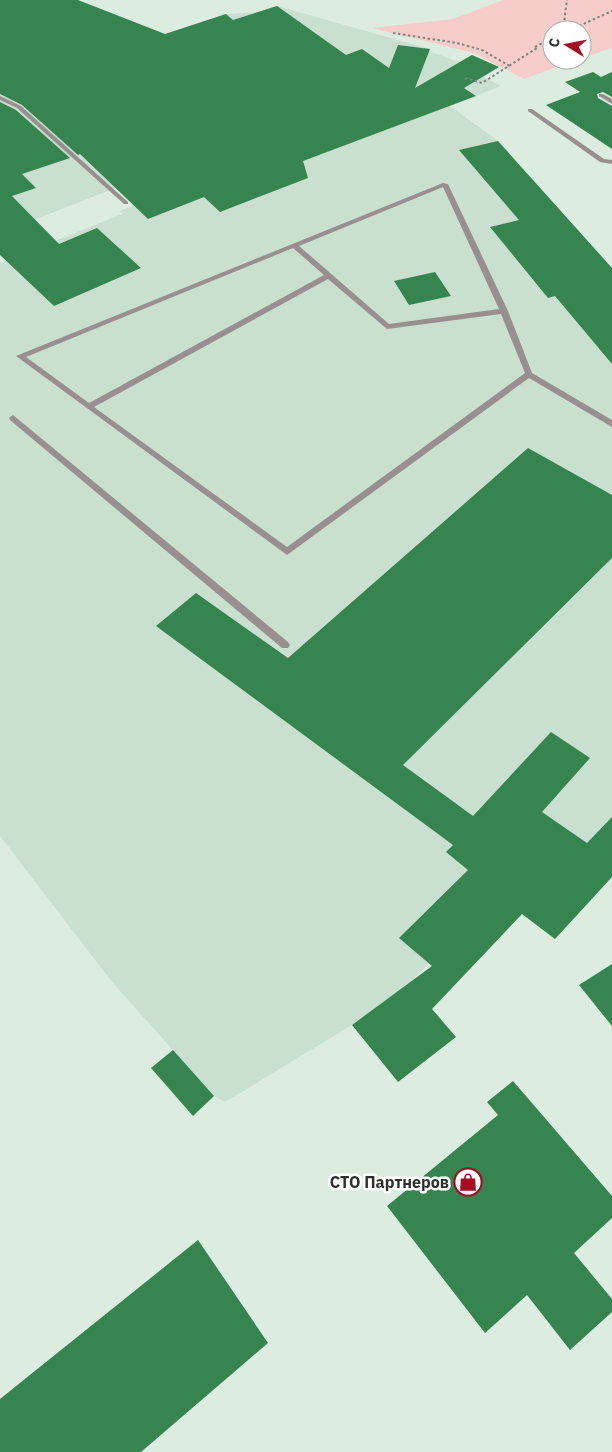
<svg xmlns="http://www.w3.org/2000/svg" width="612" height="1452" viewBox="0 0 612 1452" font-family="'IBM Plex Sans',sans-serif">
  <rect width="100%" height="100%" fill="#dceddf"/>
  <polygon fill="#c9e0ce" points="277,6 430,49 429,51 459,62 472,55 499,67 484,77 501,86 450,106 498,141 612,268 612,877 555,939 522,914 454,985 428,964 410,983 352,1025 225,1102 214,1096 112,982 0,836 0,263 122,214 120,211 140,203 121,186 0,233 0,69 179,38 172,32 226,14 259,12"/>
  <polygon fill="#f6cdca" points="503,0 612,0 612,48 582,58 582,30 552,30 552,60 576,60 524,79 474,53 372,28 453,19"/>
  <g fill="#36844f">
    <polygon points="0,0 78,0 165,34 226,14 233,20 277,6 346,55 362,49 389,68 398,45 430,49 415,88 472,55 499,67 464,88 476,96 303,161 308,178 220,212 204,197 148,219 80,154 78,155 22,105 0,94"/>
    <polygon points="593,72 601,77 612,72 612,97 603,92 597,94 598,98 612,106 612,149 546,105 580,92 565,82"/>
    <polygon points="0,102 16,110 70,158 22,174 36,188 12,196 59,244 97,228 141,268 54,306 0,255"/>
    <polygon points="498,141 612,268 612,364 555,296 548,298 490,227 519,220 459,150"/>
    <polygon points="435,272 451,296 409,305 394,281"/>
    <polygon points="528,448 612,495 612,558 403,765 473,816 551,732 590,758 542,812 587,843 612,817 612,877 555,939 522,914 432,1009 456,1037 398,1082 352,1025 432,966 399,938 468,870 446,852 453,845 156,626 196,593 288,658"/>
    <polygon points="612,964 612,1026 579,985"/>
    <polygon points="173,1050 214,1096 193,1116 151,1068"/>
    <polygon points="513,1081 612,1196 612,1218 574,1253 612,1299 612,1312 570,1350 527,1295 485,1333 387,1206 498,1115 487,1102"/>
    <polygon points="198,1240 268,1343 141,1452 0,1452 0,1399"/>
  </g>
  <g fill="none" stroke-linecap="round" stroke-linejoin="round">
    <g stroke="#7b877e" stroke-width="2" stroke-dasharray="2.5 2.5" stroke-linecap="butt">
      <polyline points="563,30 567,0"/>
      <polyline points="570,30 612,11"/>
      <polyline points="393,33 457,43 482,50 510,66"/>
      <polyline points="535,47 552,38"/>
      <polyline points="465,78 482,83 537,48 535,47"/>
    </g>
    <g fill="#988f8e" fill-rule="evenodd">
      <polygon points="599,94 603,94 612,99 612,104 599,96"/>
      <polygon points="0,96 21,106 128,202 128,204 124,204 17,108 0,100"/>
      <polygon points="528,109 532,109 604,159 612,160 612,164 600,162 528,111"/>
      <path d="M 443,183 L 448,184 L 508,311 L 532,373 L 612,420 L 612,427 L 529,378 L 287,555 L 16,356 ZM 443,187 L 499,309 L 389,324 L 299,246 ZM 293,248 L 324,275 L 89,403 L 26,357 ZM 328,279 L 387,329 L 501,314 L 525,373 L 287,547 L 94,407 Z"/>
      <polygon points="13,415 288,642 290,645 288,648 282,648 10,420 9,418"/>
    </g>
  </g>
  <defs>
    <g id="shop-ring" transform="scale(1.4375)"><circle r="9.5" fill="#fff" stroke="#a60c24" stroke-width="1.5"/><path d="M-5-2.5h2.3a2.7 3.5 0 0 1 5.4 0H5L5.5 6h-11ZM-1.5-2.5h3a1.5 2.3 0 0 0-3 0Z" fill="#a60c24"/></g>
  </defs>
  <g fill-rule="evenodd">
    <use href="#shop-ring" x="468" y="1182"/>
  </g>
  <g text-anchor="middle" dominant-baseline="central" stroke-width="5" stroke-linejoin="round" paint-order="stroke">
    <g font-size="16" font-weight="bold" fill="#2b322d" stroke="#fff" text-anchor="end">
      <text x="449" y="1182">СТО Партнеров</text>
    </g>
  </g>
  <g transform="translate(567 45) rotate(280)"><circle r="24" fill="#ffffff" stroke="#aaadab"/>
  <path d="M0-4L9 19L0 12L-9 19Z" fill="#a60c24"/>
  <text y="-8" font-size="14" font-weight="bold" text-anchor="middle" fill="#2b322d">С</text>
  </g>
</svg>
